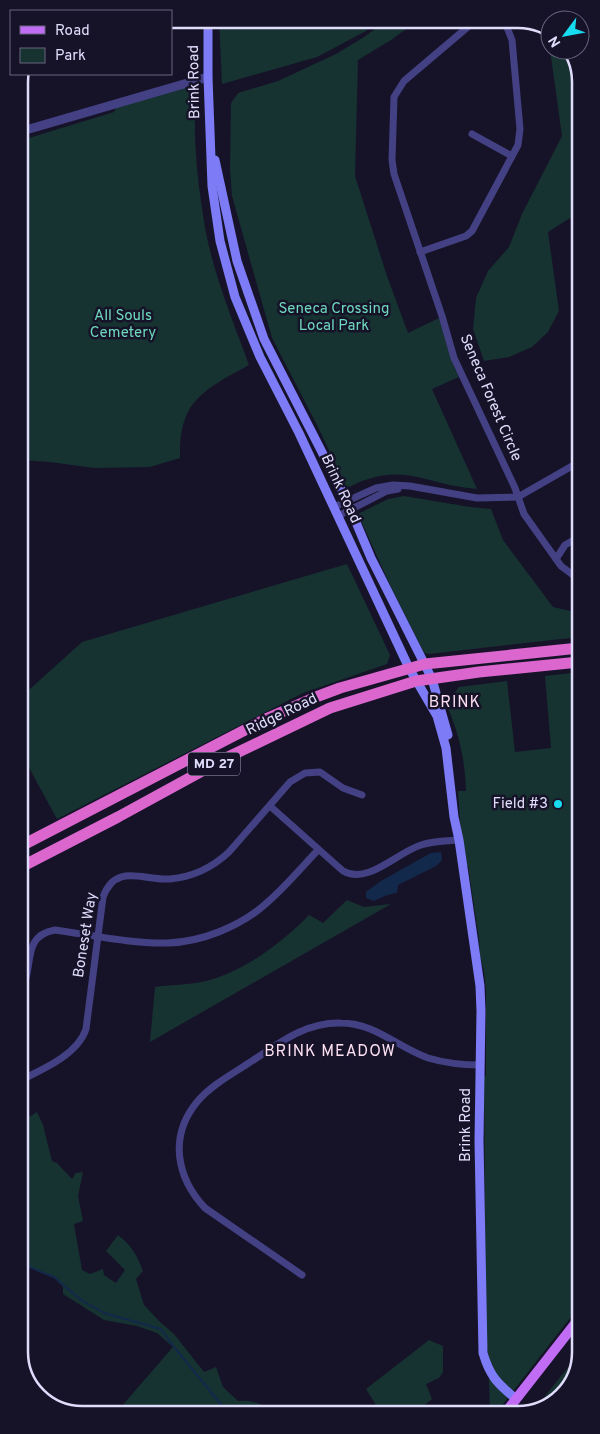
<svg xmlns="http://www.w3.org/2000/svg" width="600" height="1434" viewBox="0 0 600 1434" font-family="Overpass,sans-serif">
  <rect width="100%" height="100%" fill="#161329"/>
  <g fill="#163231">
    <polygon points="219,19 374,19 366,31 317,57 222,84"/>
    <path d="M 389,19 L 420,19 L 391,40 L 358,60 L 355,176 L 387,276 L 408,333 L 439,318 L 453,364 L 459,377 L 432,389 L 477,489 C 424,485 403,460 349,487 L 345,485 L 319,429 L 272,338 L 232,196 L 230,170 L 231,103 L 238,93 L 278,81 L 336,54 L 364,37 Z"/>
    <polygon points="547,28 550,29 550,50 570,50 578,62 578,213 548,232 559,311 548,332 532,347 509,357 484,361 473,329 476,298 488,271 509,247 522,214 562,136"/>
    <path d="M 193,81 C 196,105 194,129 196,154 C 197,174 200,195 203,215 C 210,266 231,316 249,365 C 226,378 194,392 185,419 C 180,432 180,445 180,458 L 150,467 L 94,468 L 50,462 L 20,460 L 19,141 L 114,112 L 119,102 Z"/>
    <polygon points="404,496 470,507 491,509 503,540 553,607 579,613 579,637 429,654 424,653 390,585 358,514 388,499"/>
    <polygon points="347,564 390,655 387,664 303,693 57,819 21,753 20,698 82,642"/>
    <path d="M 580,672 L 581,1304 L 497,1412 L 490,1412 L 488,1353 L 486,1344 L 484,1075 L 486,1076 L 486,990 L 484,972 L 480,955 L 479,940 L 468,866 L 463,868 L 458,791 L 466,791 C 465,760 459,732 446,704 L 459,687 L 507,681 L 515,752 L 551,748 L 545,676 Z"/>
    <path d="M 347,900 L 364,907 L 391,904 L 150,1042 L 155,987 C 170,985 186,985 201,982 C 240,975 283,942 309,915 L 323,923 Z"/>
    <path d="M 37,1112 L 43,1125 L 52,1161 L 57,1163 L 72,1179 L 76,1173 L 83,1172 L 78,1196 L 83,1221 L 74,1224 L 82,1270 L 90,1274 L 103,1269 L 104,1275 L 116,1283 L 125,1270 L 106,1251 L 118,1235 C 131,1245 137,1255 143,1271 L 136,1279 L 144,1305 L 159,1321 L 174,1334 L 204,1372 L 216,1367 L 223,1387 L 238,1401 C 252,1400 264,1403 273,1414 L 134,1415 L 121,1407 L 173,1347 L 157,1333 L 137,1326 L 104,1320 L 63,1294 L 63,1287 L 54,1277 L 22,1265 L 21,1122 Z"/>
    <polygon points="429,1340 443,1346 443,1372 439,1378 426,1384 432,1399 421,1408 421,1413 381,1413 366,1389"/>
    <polygon points="581,1351 568,1390 537,1412 546,1395"/>
  </g>
  <polygon fill="#13294c" points="441,852 442,860 436,866 398,885 397,893 387,895 374,901 366,898 366,892 381,881 431,853"/>
  <g fill="none" stroke-linecap="round" stroke-linejoin="round">
    <polyline stroke="#13294c" stroke-width="2" points="22,1264 54,1277 81,1300 104,1313 161,1329 174,1347 229,1414"/>
    <g stroke="#434184" stroke-width="7">
      <polyline points="480,19 476,20 404,81 394,97 392,160 394,174 442,316 454,358 515,488 524,514 561,566 573,575 579,578"/>
      <polyline points="472,134 512,156"/>
      <polyline points="420,252 466,236 472,231 518,145 520,129 512,40 506,25 495,19"/>
      <polyline points="334,507 376,488 393,485 410,486 477,498 518,497 579,462"/>
      <polyline points="338,516 387,491 398,489"/>
      <polyline points="556,559 565,545 579,537"/>
      <path d="M 270,806 L 343,871 C 368,885 396,853 421,845 C 433,841 446,841 459,840"/>
      <path d="M 21,991 C 35,969 20,936 55,930 C 91,935 133,944 168,943 C 201,942 238,927 262,907 C 283,890 300,869 318,850"/>
      <polyline points="21,996 23,1002 21,1005"/>
      <path d="M 21,1080 C 44,1069 78,1054 86,1029 L 103,897 C 116,862 143,881 170,879 C 192,877 213,867 229,852 L 290,782 L 305,773 L 320,772 L 343,788 L 362,795"/>
      <path d="M 302,1275 L 205,1208 C 176,1177 169,1136 197,1102 C 212,1084 236,1072 255,1059 C 282,1041 307,1022 341,1023 C 375,1023 397,1047 428,1058 C 445,1063 463,1065 480,1065"/>
    </g>
    <polyline stroke="#434184" stroke-width="9" points="19,132 208,77"/>
    <g stroke="#7d7bf5" stroke-width="9">
      <path d="M 208,19 L 208,77 L 212,186 L 220,241 L 235,297 L 260,357 L 299,433 L 409,668 L 437,716 L 446,748 L 454,817 L 459,840 L 480,986 L 481,1011 L 479,1141 L 483,1353 C 490,1377 498,1384 516,1399"/>
      <polyline points="215,160 237,261 264,339 347,501 371,558 432,679 448,735"/>
    </g>
    <polyline stroke="#c06cf4" stroke-width="10" points="506,1412 581,1316"/>
    <g stroke="#da66ce" stroke-width="11">
      <polyline points="21,846 268,718 316,697 340,688 425,664 579,648"/>
      <polyline points="21,867 118,817 226,758 330,708 416,681 479,672 579,662"/>
    </g>
  </g>
  <circle fill="#17dbee" stroke="#161329" stroke-width="2" cx="558" cy="804" r="5"/>
  <g text-anchor="middle" dominant-baseline="central" stroke-width="5" stroke-linejoin="round" paint-order="stroke">
    <rect fill="#161329" stroke="#a3a0bd" stroke-width="1" x="188" y="752.5" width="52" height="23" rx="4"/>
    <g font-size="14" font-weight="bold" fill="#e0ddfc">
      <text x="214" y="764">MD 27</text>
    </g>
    <g font-size="15" fill="#e0ddfc" stroke="#161329">
      <text transform="translate(195 82) rotate(-91)">Brink Road</text>
      <text transform="translate(490 398) rotate(67)">Seneca Forest Circle</text>
      <text transform="translate(340 489) rotate(65)">Brink Road</text>
      <text transform="translate(282 715) rotate(-26)">Ridge Road</text>
      <text transform="translate(86 935) rotate(-81)">Boneset Way</text>
      <text transform="translate(466 1125) rotate(-90)">Brink Road</text>
    </g>
    <g font-size="15" fill="#6dd8bc" stroke="#161329">
      <text x="334" y="309">Seneca Crossing<tspan x="334" dy="17">Local Park</tspan></text>
      <text x="123" y="316">All Souls<tspan x="123" dy="17">Cemetery</tspan></text>
    </g>
    <g font-size="15" fill="#e0ddfc" stroke="#161329" text-anchor="end">
      <text x="548" y="804">Field #3</text>
    </g>
    <g font-size="16" letter-spacing="1" fill="#fddff2" stroke="#161329">
      <text x="455" y="703">BRINK</text>
      <text x="330" y="1052">BRINK MEADOW</text>
    </g>
  </g>
  <path d="M0 0H600V1434H0ZM82 28H518A54 54 0 0 1 572 82V1352A54 54 0 0 1 518 1406H82A54 54 0 0 1 28 1352V82A54 54 0 0 1 82 28Z" fill="#161329" fill-rule="evenodd"/>
  <path fill="none" stroke="#e0ddfc" stroke-width="2.5" d="M82 28H518A54 54 0 0 1 572 82V1352A54 54 0 0 1 518 1406H82A54 54 0 0 1 28 1352V82A54 54 0 0 1 82 28Z"/>
  <rect x="10" y="10" width="162" height="65" fill="#161329" stroke="#67647d"/>
  <rect x="20" y="26" width="25" height="8" fill="#c06cf4" stroke="#67647d"/>
  <text x="55" y="35" font-size="15" fill="#e0ddfc">Road</text>
  <rect x="20" y="48" width="25" height="15" fill="#163231" stroke="#67647d"/>
  <text x="55" y="60" font-size="15" fill="#e0ddfc">Park</text>
  <g transform="translate(565 35) rotate(238)"><circle r="24" fill="#161329" stroke="#67647d"/>
  <path d="M0-4L9 19L0 12L-9 19Z" fill="#17dbee"/>
  <text y="-8" font-size="14" font-weight="bold" text-anchor="middle" fill="#e0ddfc">N</text>
  </g>
</svg>
